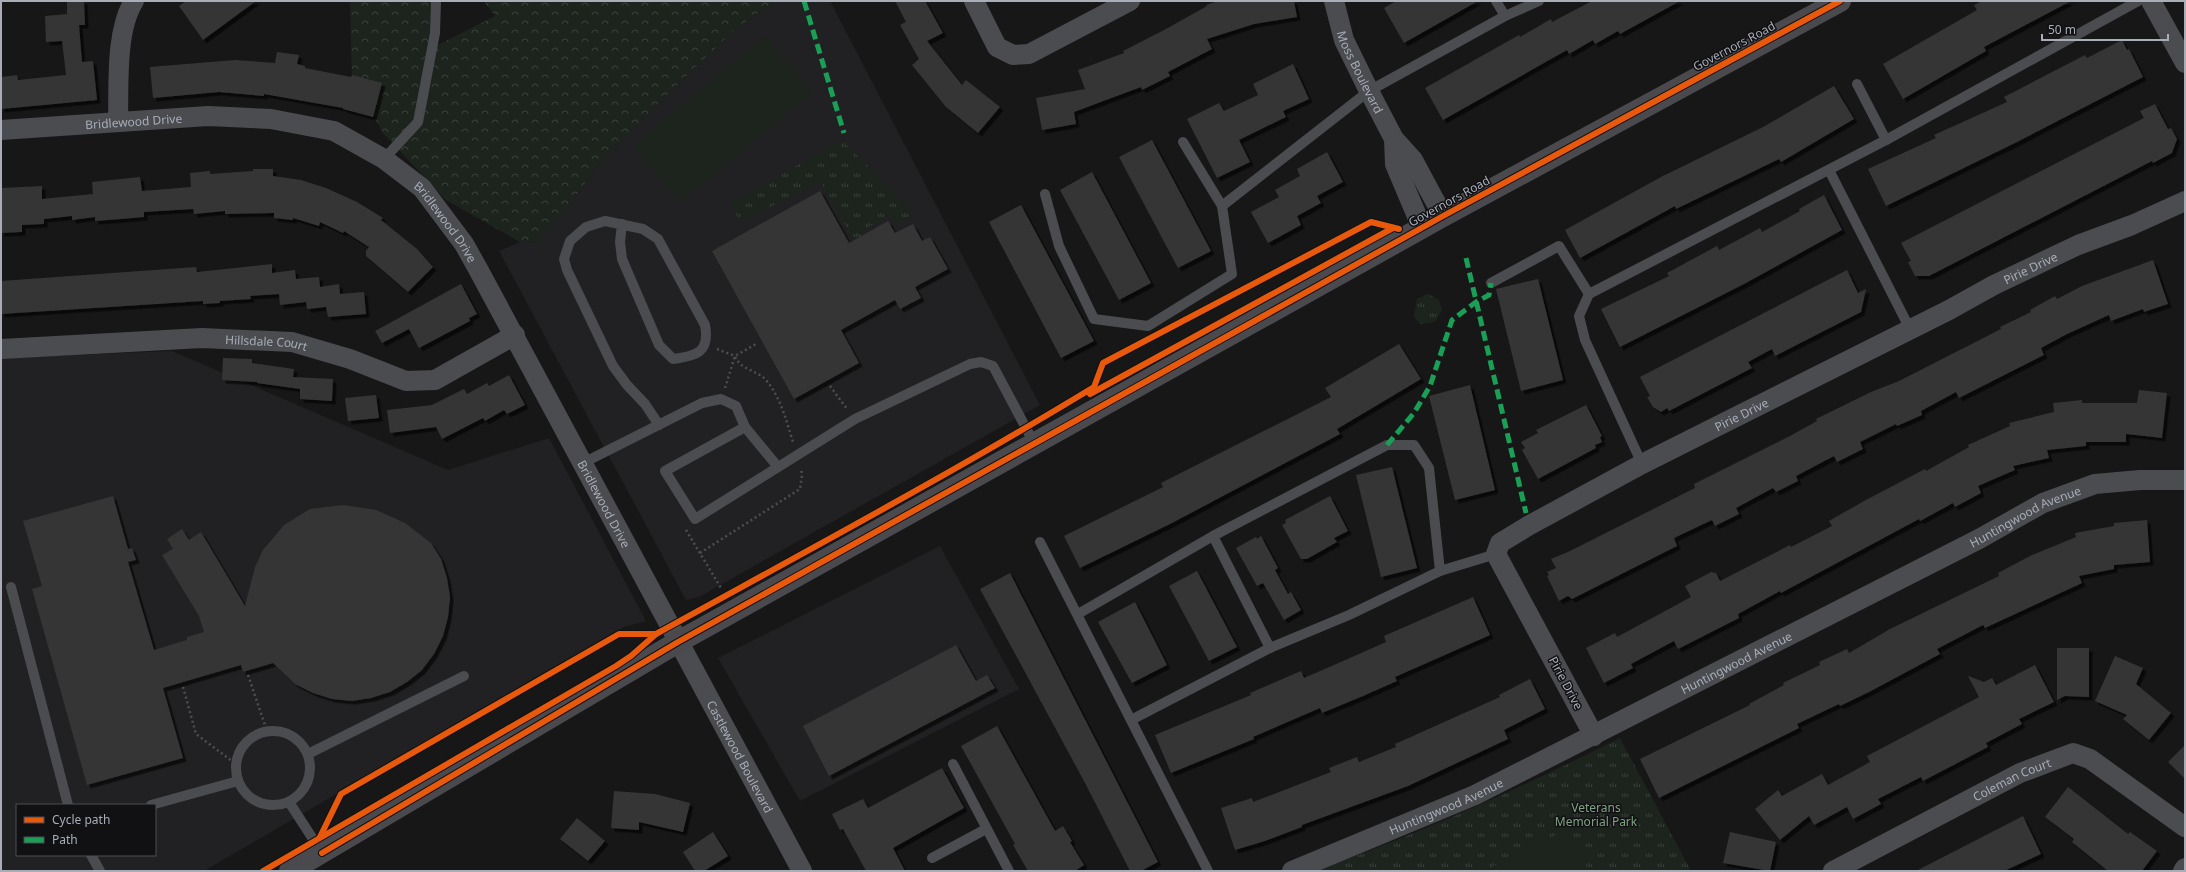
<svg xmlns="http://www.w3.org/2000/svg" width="2186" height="872" viewBox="0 0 2186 872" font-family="'Noto Sans',sans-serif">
  <defs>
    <pattern id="grass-tufts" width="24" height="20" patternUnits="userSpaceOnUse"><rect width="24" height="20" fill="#1d241e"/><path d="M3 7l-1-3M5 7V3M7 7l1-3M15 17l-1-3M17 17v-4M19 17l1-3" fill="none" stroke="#3b413d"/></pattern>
    <pattern id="forest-crowns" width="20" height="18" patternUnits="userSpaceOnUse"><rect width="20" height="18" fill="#1d241e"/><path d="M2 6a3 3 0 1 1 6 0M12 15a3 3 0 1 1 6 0" fill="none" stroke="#3b413d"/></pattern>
    <filter id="shadow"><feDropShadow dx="3.5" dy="3.5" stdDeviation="0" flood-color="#0009"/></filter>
  </defs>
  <rect width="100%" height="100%" fill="#171717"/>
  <g fill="#212123" fill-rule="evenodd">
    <polygon points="775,1 830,1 1040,405 699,597 686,600 499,251 520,242 537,241 568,207 604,157 734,30"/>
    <path d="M 172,351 L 448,470 L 549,438 L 646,621 L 624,627 L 204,871 L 1,871 L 1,358 ZM 17,805 L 155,805 L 155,855 L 17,855 Z"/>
    <polygon points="940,546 1019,689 800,801 718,658"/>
  </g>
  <g fill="url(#grass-tufts)">
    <polygon points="842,140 908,208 912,215 895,224 890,215 863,230 869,238 857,246 821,182 740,222 730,203"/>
    <polygon points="1428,294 1439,300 1442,310 1435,322 1420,324 1414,317 1417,299"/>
    <path d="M 1620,738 L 1691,871 L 1313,871 C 1418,835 1521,788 1620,738 Z"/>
  </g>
  <polygon fill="url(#forest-crowns)" points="350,1 431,1 430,49 495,16 484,1 775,1 734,30 604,157 568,207 537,241 520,242 446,200 383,133 352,77"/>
  <g fill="#1d241e">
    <polygon points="765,36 812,92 680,202 633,146"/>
    <polygon points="1568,829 1589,871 1484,871"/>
  </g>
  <g fill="#353536" filter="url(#shadow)">
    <polygon points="67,1 84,1 85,25 79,25 82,62 93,61 97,100 1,109 1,77 17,75 18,80 66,75 62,41 46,42 45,16 67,14"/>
    <polygon points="186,1 256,1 203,40 179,6"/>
    <polygon points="895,1 925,1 943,33 927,41 962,85 966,80 1000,107 978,133 946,107 912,65 919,59 900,25 906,22"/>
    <polygon points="1218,1 1294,1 1297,17 1254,24 1207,39 1212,49 1168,72 1170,76 1142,90 1141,87 1074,112 1076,124 1042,130 1036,98 1085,89 1078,70 1124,53 1123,51 1166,29 1207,6 1206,5"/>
    <polygon points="1396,1 1478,1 1404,43 1384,8"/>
    <polygon points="1592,1 1680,1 1620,34 1618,31 1595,44 1593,40 1569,54 1567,50 1443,120 1425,88 1519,35 1520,37 1551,19 1552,22"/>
    <polygon points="1982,1 2071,1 1984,47 1986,51 1903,99 1883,64 1977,10 1974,5"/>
    <polygon points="2122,40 2127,50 2129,49 2143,77 2015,143 1886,206 1868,169 1936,138 1934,135 2007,102 2004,97 2085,55 2087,58"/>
    <polygon points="277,52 299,55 297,64 305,66 305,68 351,77 352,75 382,83 373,117 343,109 343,108 264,94 264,96 219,92 153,98 150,67 235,60 275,63"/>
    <polygon points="1293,64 1309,99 1283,111 1286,117 1239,140 1250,162 1217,178 1187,119 1219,103 1224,111 1258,95 1253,84"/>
    <polygon points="1834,86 1854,119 1781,162 1779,159 1676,209 1675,206 1580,258 1565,230 1661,177 1765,126"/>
    <polygon points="2155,104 2168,129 2171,128 2177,139 2172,153 2153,163 2152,161 1929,276 1915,276 1908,262 1911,261 1901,243 2144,118 2140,111"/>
    <polygon points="1152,140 1211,251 1178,268 1119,157"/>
    <polygon points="1327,152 1343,182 1317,196 1321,203 1297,216 1301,225 1268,243 1251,212 1279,197 1275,190 1300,176 1297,169"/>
    <polygon points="253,169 273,169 273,176 301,180 326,188 357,202 383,218 381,220 417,249 433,267 408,292 366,256 366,251 369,247 344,231 343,233 320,222 319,226 293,218 293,220 274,218 274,213 225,214 225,211 194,214 193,209 144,212 144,217 121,219 95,221 95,217 72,220 72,216 44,219 44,224 22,225 22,232 1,233 1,188 42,186 42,199 93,194 92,182 140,177 142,191 191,187 190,173 210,171 210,174 253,171"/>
    <polygon points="1092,172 1151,283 1119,300 1060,190"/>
    <polygon points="820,191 849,243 888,221 895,233 913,224 922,241 930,237 948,269 915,287 921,298 900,309 895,300 841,330 859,363 794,399 712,251"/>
    <polygon points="1824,195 1842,230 1744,284 1620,347 1601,309 1669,276 1667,273 1717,246 1719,250 1760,228 1762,232 1800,211 1799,209"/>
    <polygon points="1021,205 1094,341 1061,358 989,222"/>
    <polygon points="2153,260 2168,304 2144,312 2143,309 2111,321 2109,315 2067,334 2041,348 2044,355 1959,398 1956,392 1921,411 1922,415 1897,426 1896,424 1860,442 1863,449 1837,462 1834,456 1796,476 1798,481 1776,492 1773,488 1736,508 1739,514 1715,526 1712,520 1674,538 1677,546 1572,599 1568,596 1559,601 1547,576 1549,575 1547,572 1556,568 1551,559 1570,551 1695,488 1694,484 1790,436 1817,421 1816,419 1871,392 1899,381 2001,329 2000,327 2031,312 2030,310 2055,296 2057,299 2082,286"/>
    <polygon points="272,264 272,273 295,270 296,279 319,277 320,287 339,284 340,294 364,292 366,314 328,317 326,307 307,309 306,302 280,305 279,294 250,296 251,299 220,301 220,303 203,304 203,301 1,314 1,281 196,267 197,272"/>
    <polygon points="1847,270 1858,293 1866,289 1861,312 1775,356 1772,349 1748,362 1752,368 1669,411 1667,408 1661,412 1653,407 1647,397 1650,396 1640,377"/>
    <polygon points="1538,279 1563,380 1521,391 1496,289"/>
    <polygon points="461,284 477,314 469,318 470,321 419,348 409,329 382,343 375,331"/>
    <polygon points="1399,344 1421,379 1337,429 1340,434 1172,523 1080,568 1064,536 1163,487 1161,483 1331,397 1325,388"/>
    <polygon points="223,358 252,359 252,363 294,369 293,377 333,379 332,401 300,399 300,389 257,383 257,382 222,380"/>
    <polygon points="509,375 525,405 507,414 504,410 485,421 483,418 442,439 436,427 390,433 387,410 432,405 464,389 467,394 487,383 489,386"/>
    <polygon points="1470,385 1495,490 1455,500 1429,396"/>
    <polygon points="2139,390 2167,393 2162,438 2126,434 2126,442 2086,442 2086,446 2047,450 2049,458 2013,466 2015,470 1978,486 1981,493 1955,507 1953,503 1920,521 1919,519 1781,593 1780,591 1738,614 1739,618 1678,649 1674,641 1631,664 1633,668 1604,683 1586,648 1615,633 1617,637 1691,597 1685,586 1711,572 1716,573 1720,581 1790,545 1791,547 1832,526 1829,521 1864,501 1925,469 1926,471 1969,447 1968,445 2010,426 2009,423 2054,412 2053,403 2082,400 2082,403 2137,403"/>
    <polygon points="376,395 379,418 348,421 345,398"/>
    <polygon points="1586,405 1602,436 1600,437 1602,442 1595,445 1596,448 1538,479 1522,450 1525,448 1521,442 1538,433 1536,430"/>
    <polygon points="1392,467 1417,568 1381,577 1356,475"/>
    <polygon points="113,496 128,549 132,548 136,560 128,562 154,650 187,640 187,637 204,632 199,616 162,555 173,549 167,539 182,529 189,540 201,532 245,606 255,567 263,550 284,525 310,509 343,505 376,510 405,523 431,543 441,559 447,578 450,597 448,617 443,636 434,654 422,670 407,682 390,692 371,698 352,701 332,699 313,693 295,684 273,663 243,672 241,665 163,688 183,758 87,785 32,589 42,586 23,521"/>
    <polygon points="1330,496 1348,531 1334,538 1337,542 1307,559 1301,559 1282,525 1286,523 1285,520"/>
    <polygon points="2147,520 2150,562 2114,565 2114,569 2079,576 2082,583 1985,628 1983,625 1937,649 1940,654 1869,692 1840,706 1839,704 1797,724 1799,728 1659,798 1640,759 1750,705 1749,704 1784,685 1783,683 1820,665 1819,662 1847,649 1849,653 1890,629 1999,576 1998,573 2030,556 2076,537 2075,533 2114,526 2114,523"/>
    <polygon points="1261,536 1278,568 1275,570 1288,594 1291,592 1301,610 1284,620 1263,583 1257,586 1236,548 1256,537 1257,539"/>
    <polygon points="1197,571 1237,647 1209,661 1169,586"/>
    <polygon points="1010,573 1158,862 1141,871 1130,871 1085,783 980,589"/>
    <polygon points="1473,597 1490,635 1395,677 1397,681 1363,696 1322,713 1320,708 1253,737 1254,739 1171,773 1155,735 1251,695 1250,693 1301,671 1304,678 1334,665 1386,642 1384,636"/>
    <polygon points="1135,602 1167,665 1132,683 1098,622"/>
    <polygon points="956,645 976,681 987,675 995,688 829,776 803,726"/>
    <polygon points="2057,648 2089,648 2089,697 2065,696 2057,700"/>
    <polygon points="2115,656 2143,668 2136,684 2171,713 2149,740 2123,719 2127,715 2095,701"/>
    <polygon points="2035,665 2054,702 2019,719 2022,724 1986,743 1988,747 1923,781 1921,777 1878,799 1881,804 1853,819 1847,807 1814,825 1809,816 1780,840 1755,809 1778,790 1782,796 1822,774 1828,785 1870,762 1867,756 1979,697 1968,676 1984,682 1992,678 1996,685"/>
    <polygon points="1530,679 1545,709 1504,730 1508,739 1408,786 1302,825 1302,827 1265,841 1235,850 1221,808 1252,798 1253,802 1331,772 1329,768 1357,757 1359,762 1396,747 1395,744 1500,697 1499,695"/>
    <polygon points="997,726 1055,831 1063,826 1072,841 1070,842 1084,865 1075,871 1028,871 1013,845 1015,844 961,746"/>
    <polygon points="2185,745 2185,779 2168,762"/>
    <polygon points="942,768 964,808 893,848 905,871 866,871 843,829 840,830 832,814 863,799 868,808"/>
    <polygon points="2068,787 2128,834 2130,832 2157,851 2142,871 2108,871 2072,842 2074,839 2045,817"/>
    <polygon points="614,791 655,794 690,803 683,832 639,822 639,830 611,828"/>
    <polygon points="2023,816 2041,854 2004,871 1916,871"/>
    <polygon points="577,818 605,841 588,861 560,839"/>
    <polygon points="713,832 728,856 704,871 695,871 683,852"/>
    <polygon points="1730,832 1776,842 1770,871 1723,863"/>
  </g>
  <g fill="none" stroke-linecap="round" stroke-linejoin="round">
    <g stroke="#4d4e52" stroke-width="2.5" stroke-dasharray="2 3" stroke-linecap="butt">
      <path d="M 717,349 L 735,356 C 740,370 757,370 766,380 C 781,398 786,420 793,442"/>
      <polyline points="830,386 847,409"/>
      <polyline points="725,388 735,356 756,344"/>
      <polyline points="686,530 721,588"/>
      <polyline points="700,553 800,489 802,475 801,468"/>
      <polyline points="248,675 267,731"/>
      <polyline points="183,687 196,734 236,764"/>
    </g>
    <g stroke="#4b4c50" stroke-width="10">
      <polyline points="1496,1 1505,16"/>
      <polyline points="1857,84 1886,140"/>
      <polyline points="384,159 418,122 435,33 436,1"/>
      <polyline points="1829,170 1910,329"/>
      <polyline points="1045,194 1059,246 1094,319 1148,326 1232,274 1222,206 1183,142"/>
      <polyline points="1222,206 1369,91 1505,16 1539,1"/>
      <path d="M 622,224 L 620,242 L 622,259 L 659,345 L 673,359 C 697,356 710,352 705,325 L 658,239 L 643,229 L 605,221 L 586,227 L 570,241 L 564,259 L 567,270 L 613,366 L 627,385 L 645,404 L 659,425"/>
      <polyline points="1491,283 1559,246 1589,294"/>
      <polyline points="745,427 665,471 695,519 855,419 970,364 981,362 993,366 1035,445"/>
      <polyline points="583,463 702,403 721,399 736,406 745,427 778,467"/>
      <polyline points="1642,464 1585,340 1579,316 1589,294 1886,140 2138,1"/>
      <polyline points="1213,536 1270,648"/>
      <polyline points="1040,542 1208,871"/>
      <polyline points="11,587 68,805"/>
      <polyline points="1078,614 1213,536 1387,445 1414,445 1429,468 1440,571"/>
      <polyline points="1131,720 1270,648 1349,615 1440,571 1496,554"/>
      <circle cx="273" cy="768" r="37"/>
      <polyline points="308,754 464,676"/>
      <polyline points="953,764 1009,871"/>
      <polyline points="289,802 322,853"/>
      <polyline points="151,805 238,781"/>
      <polyline points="91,855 100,871"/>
      <polyline points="932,858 986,829"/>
    </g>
    <g stroke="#4b4c50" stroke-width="20">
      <polyline points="974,1 997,47 1013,55 1029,54 1130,1"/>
      <path id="s1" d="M 1334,1 L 1344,40 L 1369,91 L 1394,139 L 1413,160 L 1443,216"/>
      <polyline points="2151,1 2185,63"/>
      <path d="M 118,122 C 119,87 115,31 134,1"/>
      <path id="s2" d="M 1,130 L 208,116 L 271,119 L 334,131 L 384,159 L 422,188 L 464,244 L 478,269 L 802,871"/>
      <polyline points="1394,139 1395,164 1422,228"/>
      <path id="s3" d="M 1,349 L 202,338 L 292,342 L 350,359 L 406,381 L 435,380 L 515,335"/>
      <path id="s4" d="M 1594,736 L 1496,554 L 1500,543 L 1528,526 L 1642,464 L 1949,310 L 1994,285 L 2078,245 L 2132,225 L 2185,201"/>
      <path id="s5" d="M 1292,871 L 1475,795 L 1979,539 L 2043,503 L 2095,484 L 2140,480 L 2185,480"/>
      <path id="s6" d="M 1833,871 L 2020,773 L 2073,753 L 2090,759 L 2185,827"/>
      <polyline points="2183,871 2185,868"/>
    </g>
    <polyline stroke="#4a4a4e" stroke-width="22" points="290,871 678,642 1443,216 1840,1"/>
    <g stroke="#1a9f57" stroke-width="5" stroke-dasharray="10 5" stroke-linecap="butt">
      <polyline points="804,1 844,133"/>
      <polyline points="1466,258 1526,513"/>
      <polyline points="1387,445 1414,413 1430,386 1452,320 1476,302 1489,295 1491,283"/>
    </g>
    <g stroke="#111113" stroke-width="8">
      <g id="cycleway">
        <polyline points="1090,394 1393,228"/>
        <polyline points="320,837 341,794 619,634 656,634"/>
        <polyline points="322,853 678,642 1443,216 1840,1"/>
        <path d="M 263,871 L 616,666 L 631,656 L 656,634 C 803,553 951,474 1094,387 L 1103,363 L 1371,222 L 1399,229"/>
      </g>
    </g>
    <use href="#cycleway" stroke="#e8590c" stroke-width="6"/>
  </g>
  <g text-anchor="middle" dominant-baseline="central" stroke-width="3" stroke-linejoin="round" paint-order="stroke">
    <g font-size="12" fill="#a8adb8" stroke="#111113">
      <text transform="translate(1734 46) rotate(-28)">Governors Road</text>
      <text stroke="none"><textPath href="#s1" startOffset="76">Moss Boulevard</textPath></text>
      <text stroke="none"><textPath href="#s2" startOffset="133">Bridlewood Drive</textPath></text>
      <text transform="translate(1449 201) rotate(-29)">Governors Road</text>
      <text stroke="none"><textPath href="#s2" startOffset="481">Bridlewood Drive</textPath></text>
      <text stroke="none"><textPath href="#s4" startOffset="816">Pirie Drive</textPath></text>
      <text stroke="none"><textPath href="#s3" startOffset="266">Hillsdale Court</textPath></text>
      <text stroke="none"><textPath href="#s4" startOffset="492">Pirie Drive</textPath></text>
      <text stroke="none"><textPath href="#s2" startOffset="805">Bridlewood Drive</textPath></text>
      <text stroke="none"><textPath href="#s5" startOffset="815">Huntingwood Avenue</textPath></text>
      <text stroke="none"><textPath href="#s5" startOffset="491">Huntingwood Avenue</textPath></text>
      <text transform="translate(1566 683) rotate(62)">Pirie Drive</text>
      <text stroke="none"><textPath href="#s2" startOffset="1092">Castlewood Boulevard</textPath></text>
      <text stroke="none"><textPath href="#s6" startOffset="201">Coleman Court</textPath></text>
      <text stroke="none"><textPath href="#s5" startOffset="167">Huntingwood Avenue</textPath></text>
    </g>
    <g font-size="12" fill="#7fa381" stroke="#111113">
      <text x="1596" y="807">Veterans<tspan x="1596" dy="14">Memorial Park</tspan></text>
    </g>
  </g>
  <rect width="2186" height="872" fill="none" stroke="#a8adb8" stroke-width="4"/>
  <rect x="16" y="804" width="140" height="52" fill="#111113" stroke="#4d4f55"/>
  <rect x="24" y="817" width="20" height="6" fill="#e8590c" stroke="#4d4f55"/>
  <text x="52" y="824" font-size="12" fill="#a8adb8">Cycle path</text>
  <rect x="24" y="837" width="20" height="6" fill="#1a9f57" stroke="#4d4f55"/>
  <text x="52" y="844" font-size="12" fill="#a8adb8">Path</text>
  <path d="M2042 34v6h126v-6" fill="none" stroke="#a8adb8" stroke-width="2"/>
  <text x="2048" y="34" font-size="12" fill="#a8adb8" stroke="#111113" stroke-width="3" paint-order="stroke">50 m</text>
</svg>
